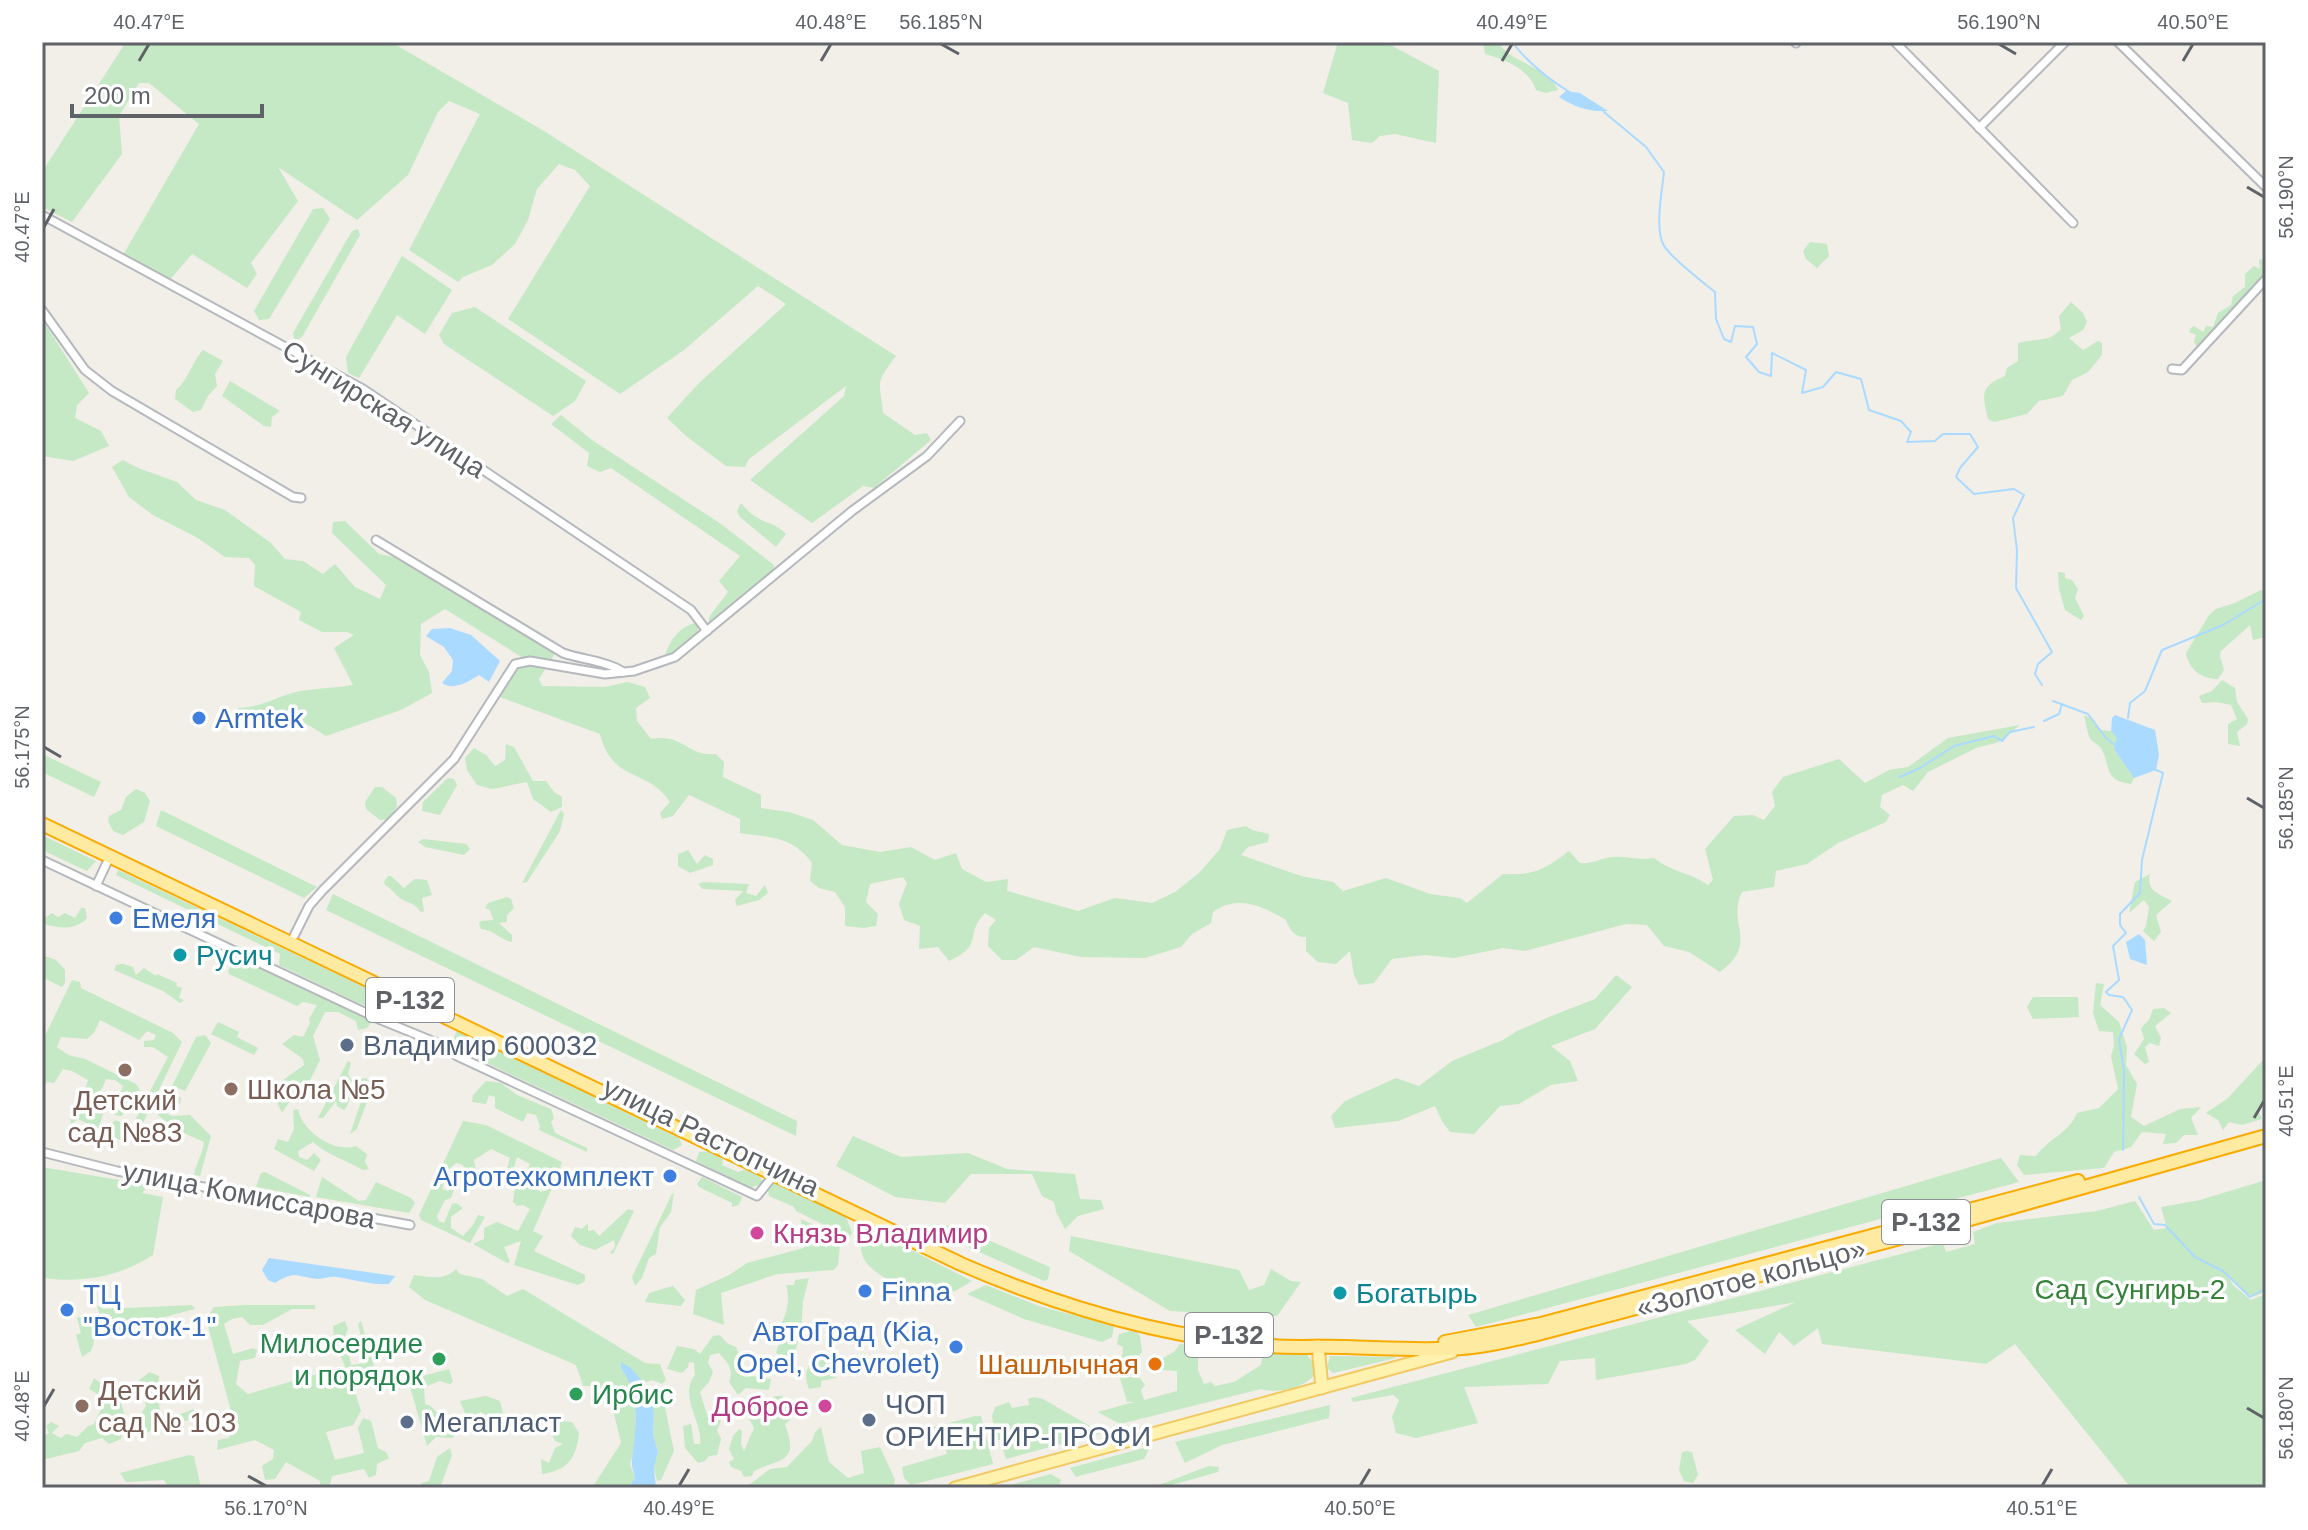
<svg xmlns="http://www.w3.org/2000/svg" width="2308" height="1530" viewBox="0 0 2308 1530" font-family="Arial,sans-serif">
  <rect width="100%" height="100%" fill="#f1efe8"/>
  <g fill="#c5e8c5">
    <path d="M 126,42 L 391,42 L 544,131 L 896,356 C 874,385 880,380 883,413 L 915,435 L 927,433 L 931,440 L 874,488 L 863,486 L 812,523 L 750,480 L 844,396 L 846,386 L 749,459 L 745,467 L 726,466 L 686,436 L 667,418 L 698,384 L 786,304 L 758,286 L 684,350 L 620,394 L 508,319 L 590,186 L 575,170 L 559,164 L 537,189 L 528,220 L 515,244 L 492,265 L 463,277 L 458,282 L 409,250 L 480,114 L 449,101 L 438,112 L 408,175 L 357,220 L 278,167 L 298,201 L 251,263 L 257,274 L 247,288 L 192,254 L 169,281 L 123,255 L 199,124 L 149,83 L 139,83 L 119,116 L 122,154 L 72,222 L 42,207 L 42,172 Z"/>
    <polygon points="1338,42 1385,42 1439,71 1436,143 1395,134 1380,136 1372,143 1352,140 1348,103 1323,93"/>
    <path d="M 1483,42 L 1498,42 C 1512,65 1547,65 1558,90 L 1546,93 L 1536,90 C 1529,69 1505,59 1485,54 Z"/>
    <polygon points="323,208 330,219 269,319 259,320 254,311 313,209"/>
    <polygon points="358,229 360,235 302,337 295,341 293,333 352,231"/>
    <polygon points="1810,242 1827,244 1829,256 1817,268 1806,259 1803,251"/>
    <polygon points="402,256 452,290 425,334 397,315 359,378 348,373 346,357"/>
    <polygon points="2266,258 2266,274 2198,350 2194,341 2196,335 2189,332 2191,328 2194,326 2203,332 2206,326 2213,327 2218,313 2231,305 2233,296 2245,287 2245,274 2254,266 2260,269 2259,260"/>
    <path d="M 2071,302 L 2083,313 L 2087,322 L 2083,330 L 2069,338 L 2083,350 L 2098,341 L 2102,343 L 2102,355 L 2088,372 L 2072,380 L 2063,396 L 2039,401 L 2027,414 L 1994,422 L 1988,419 C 1982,395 1980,386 2005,376 L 2007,368 L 2018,361 L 2018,343 C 2034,338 2050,343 2061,329 L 2059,316 Z"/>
    <polygon points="475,307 586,381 575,401 553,416 444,344 439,335 452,313"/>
    <polygon points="42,319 89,393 77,405 75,418 101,431 109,446 73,461 42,456"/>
    <path d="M 203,350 L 223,361 L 215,374 L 217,386 L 208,396 L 201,410 L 193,412 L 175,399 L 176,390 C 187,382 192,362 203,350 Z"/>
    <polygon points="230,381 280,411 272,417 271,427 264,426 222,396"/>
    <polygon points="561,415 592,440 721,524 774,565 773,571 709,624 709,617 728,592 719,581 740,556 611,468 600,472 587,466 589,453 551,424"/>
    <path d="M 123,460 L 138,468 L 177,482 L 196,500 L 225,510 L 271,543 L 285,559 L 303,561 L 323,574 L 335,564 L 355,587 L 380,599 L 386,585 L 332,533 L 333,522 L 345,521 L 379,554 L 394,557 L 430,577 L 506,625 L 556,652 L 539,679 L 542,686 L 605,687 L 627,682 L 645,687 L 650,698 L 636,708 L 637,721 L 651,739 C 684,733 687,757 716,754 L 724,762 L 723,777 L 761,795 L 761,808 L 789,812 L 813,820 L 842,845 L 880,852 L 911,847 L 935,860 L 956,853 L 962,869 L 986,882 L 1008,879 L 1007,891 L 1078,911 L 1115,898 L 1152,903 L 1175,892 L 1199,873 L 1220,849 L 1227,830 L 1246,826 L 1252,830 L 1269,834 L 1268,842 L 1248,847 L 1241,855 L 1301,876 L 1333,882 L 1343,891 L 1386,878 L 1430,894 L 1460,898 L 1467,903 L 1503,874 C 1533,876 1546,869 1569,851 L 1580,863 C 1593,864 1601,858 1613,857 C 1627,856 1640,861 1654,858 C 1671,872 1689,872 1708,885 L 1713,880 L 1705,849 L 1734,816 L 1753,815 L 1764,820 L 1775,806 L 1772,792 L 1783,777 L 1839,759 L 1865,783 L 1889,770 L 1908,767 L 1948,738 L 2020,725 L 1999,742 L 1976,748 L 1928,772 L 1913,791 L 1903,785 L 1882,795 L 1880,807 L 1890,815 L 1886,822 L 1838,843 L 1807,864 L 1776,871 L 1774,887 L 1742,892 C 1726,925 1760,942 1720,972 L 1689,952 L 1664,946 L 1647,925 L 1626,924 L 1525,951 L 1503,948 L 1454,958 L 1424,955 L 1392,959 L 1374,983 L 1359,985 L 1354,975 L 1350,951 L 1336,964 L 1318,962 L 1306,951 L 1306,937 C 1295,938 1289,929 1286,920 C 1263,906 1237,894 1213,912 L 1211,923 L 1192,934 L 1181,947 L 1145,958 L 1081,957 L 1034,947 L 1016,960 L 1002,960 L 988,946 L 989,928 L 996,920 L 985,913 C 963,936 986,944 949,961 L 938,947 L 919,949 L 920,926 L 904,920 L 899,904 L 907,883 L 903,877 L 870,884 L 866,902 L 878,914 L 876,926 L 864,928 L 845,926 L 845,907 L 835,892 L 819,888 L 810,881 L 812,863 C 792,836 771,838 740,833 L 740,819 L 689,795 L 673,816 L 662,819 L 660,813 L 670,802 C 648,768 612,783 600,734 L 500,697 L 523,658 L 445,609 L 421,624 L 420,655 L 429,672 L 432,693 L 401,710 L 326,736 C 292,714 285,712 245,720 L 238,708 C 261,708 279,695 301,691 C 319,688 336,688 353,685 L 334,648 L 354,635 L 347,632 L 322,632 L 299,620 L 301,612 L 254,586 L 255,565 L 249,558 L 225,557 L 196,537 L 153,515 L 129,497 L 112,467 Z"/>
    <path d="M 741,503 C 745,508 751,514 756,517 C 767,524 777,524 786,534 L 776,547 L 740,517 L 737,511 Z"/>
    <polygon points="2058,572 2065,573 2065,578 2072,580 2078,589 2075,598 2084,616 2081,620 2065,610 2059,589"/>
    <path d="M 2261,590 L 2266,590 L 2266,637 L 2253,640 L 2250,625 L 2221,651 L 2220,656 L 2224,670 L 2218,679 C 2202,679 2189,670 2186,653 L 2209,615 L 2216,609 L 2235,603 Z"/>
    <path d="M 695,623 L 698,627 L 698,634 L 677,651 L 665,655 C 670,640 679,627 695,623 Z"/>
    <polygon points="2222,680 2235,688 2237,702 2248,719 2247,724 2237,732 2240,746 2228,744 2228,724 2237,719 2231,705 2216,702 2202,703 2199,696 2212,691"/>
    <path d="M 2084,715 L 2094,720 L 2100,730 L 2111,731 L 2118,738 L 2114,749 L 2134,778 L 2131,784 C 2103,781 2111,765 2101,748 C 2099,745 2094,743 2091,740 C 2087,734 2086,722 2084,715 Z"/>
    <polygon points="506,744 514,747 533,781 546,781 554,792 562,797 562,807 551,812 533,799 527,782 492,789 477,785 467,770 465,758 474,748 486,755 495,766 505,760"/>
    <polygon points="42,754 101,782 94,797 42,772"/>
    <polygon points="448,778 454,779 457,785 440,815 422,811 423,802"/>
    <polygon points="375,787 382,787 396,798 397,806 389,819 380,820 366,809 365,802"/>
    <polygon points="136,789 145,793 150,801 144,822 123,835 113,831 108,821 109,816 121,810 126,797"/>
    <polygon points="161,810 317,887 304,898 156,826"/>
    <polygon points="561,810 564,814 560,831 527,882 522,883"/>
    <polygon points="42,835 96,861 87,871 42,850"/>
    <polygon points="423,839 466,844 470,849 464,855 425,847 418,842"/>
    <polygon points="688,850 697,864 705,855 713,859 713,865 690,873 678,866 678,854"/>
    <polygon points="118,870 421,1014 418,1020 412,1023 356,1002 279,965 280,954 116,875"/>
    <path d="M 2150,874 C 2146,891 2159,894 2172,901 L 2156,915 L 2161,932 L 2154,941 L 2143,931 L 2146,926 L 2149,907 L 2144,900 L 2129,913 L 2135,882 Z"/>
    <path d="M 388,876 L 391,876 L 404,888 L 415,879 L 427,880 L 432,895 L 422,898 L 424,911 L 421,912 C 412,900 409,905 400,898 C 394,893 392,889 385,885 L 384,882 Z"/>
    <polygon points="703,882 749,884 746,893 756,896 765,885 768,893 759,900 737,906 735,900 743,891 703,889 698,884"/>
    <polygon points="333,894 797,1121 796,1136 326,910"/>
    <path d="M 507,897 L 511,899 L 514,908 L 507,915 L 507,922 L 499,923 L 512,935 L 512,942 C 500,940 495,930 481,929 L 479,924 L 481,921 L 493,920 L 490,910 L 485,908 L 488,903 Z"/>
    <path d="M 81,908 L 85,908 L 87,918 C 76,930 60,929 45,924 L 45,918 L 52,913 L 58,917 L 65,913 L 75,918 Z"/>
    <polygon points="42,955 56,960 65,970 65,983 62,987 42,977"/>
    <polygon points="236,957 372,1021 367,1028 358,1030 356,1021 338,1012 325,1012 313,1036 320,1060 303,1095 291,1099 282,1113 275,1098 279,1083 304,1065 303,1059 282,1044 294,1035 303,1037 310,1023 309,1019 317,1005 303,1002 297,1006 229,974 228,971"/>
    <polygon points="123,964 133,967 136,975 144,968 156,976 157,974 177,983 176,986 182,988 179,998 184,1000 180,1003 163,991 114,970 116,965"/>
    <polygon points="1616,975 1632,987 1595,1029 1551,1046 1570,1061 1578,1081 1551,1085 1519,1104 1500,1106 1474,1134 1450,1132 1442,1121 1435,1106 1398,1121 1335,1128 1331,1116 1345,1101 1396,1078 1419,1086 1452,1061 1503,1040 1517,1031 1549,1017 1595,999"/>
    <polygon points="72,980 80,982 81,988 173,1033 182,1042 140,1129 135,1120 168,1057 153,1047 144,1047 144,1041 154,1040 156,1035 147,1031 139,1040 100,1020 94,1033 87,1039 61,1037 57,1047 68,1055 85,1059 136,1084 140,1090 131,1094 130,1107 121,1116 114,1115 123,1086 115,1080 106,1079 102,1089 92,1097 96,1103 105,1095 108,1096 100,1124 110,1127 115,1120 123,1123 124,1130 133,1126 138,1133 128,1134 122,1141 78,1119 71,1124 70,1117 82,1098 88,1080 72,1071 63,1069 54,1083 47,1082 42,1088 42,1042"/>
    <path d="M 2096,983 L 2104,984 L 2100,1005 L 2119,1022 L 2127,1047 L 2126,1065 L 2137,1084 L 2131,1117 L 2144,1126 L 2180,1109 L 2201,1107 L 2191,1118 L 2198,1135 L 2184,1135 L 2176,1143 L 2163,1144 L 2166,1134 L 2142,1132 L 2131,1147 L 2114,1152 L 2104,1168 L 2024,1175 L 2017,1165 L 2020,1155 L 2036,1156 C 2049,1138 2068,1134 2077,1113 L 2099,1108 L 2118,1089 L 2111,1056 L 2114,1046 L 2113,1032 L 2099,1031 L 2093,1013 Z"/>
    <polygon points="2033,997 2078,997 2079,1017 2033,1019 2027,1007"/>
    <polygon points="2164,1008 2171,1013 2155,1026 2161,1038 2159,1046 2150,1043 2145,1047 2149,1062 2145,1064 2134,1054 2144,1039 2141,1028 2149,1020 2153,1009"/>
    <polygon points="218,1022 239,1032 237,1037 258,1048 254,1055 211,1034"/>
    <polygon points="457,1031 679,1138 682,1145 673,1150 478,1059 453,1039"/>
    <path d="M 205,1035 L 211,1043 L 185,1091 L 178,1088 L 175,1094 L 181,1098 L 180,1104 L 169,1103 L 165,1112 L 172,1116 L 190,1115 L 211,1136 L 200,1176 L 194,1175 C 196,1163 203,1154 204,1142 L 175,1129 L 158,1115 L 196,1037 Z"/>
    <polygon points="2264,1059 2266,1059 2266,1100 2258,1110 2262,1119 2242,1125 2229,1122 2223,1130 2218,1120 2206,1113 2228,1098"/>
    <path d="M 348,1061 L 351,1063 L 348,1074 L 352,1081 L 366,1078 L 373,1085 L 357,1129 L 350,1134 L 363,1096 L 362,1091 C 347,1091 352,1102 344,1110 L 337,1106 L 336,1101 L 323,1118 L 318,1118 Z"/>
    <polygon points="486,1081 501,1083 517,1095 551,1109 554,1118 551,1122 555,1133 587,1148 587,1152 539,1130 540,1126 536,1115 527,1113 523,1122 495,1108 495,1097 489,1095 486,1104 472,1102 473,1095"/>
    <path d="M 298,1109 C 301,1130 334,1154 356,1146 L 367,1154 L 365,1162 L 369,1169 L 363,1170 C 347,1161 326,1154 313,1142 L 298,1151 L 299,1157 L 307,1160 L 314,1153 L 321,1160 L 314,1171 L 274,1149 L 278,1139 L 288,1142 L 294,1129 L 293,1110 Z"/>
    <polygon points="463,1121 486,1125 562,1162 558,1176 550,1176 540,1171 535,1178 535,1187 541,1192 552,1188 533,1231 543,1236 534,1251 585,1275 585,1281 578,1285 514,1265 521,1241 504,1247 510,1262 507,1263 473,1244 484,1239 484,1228 497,1222 518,1231 530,1209 523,1205 517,1206 513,1202 515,1188 524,1181 530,1164 517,1157 514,1167 505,1177 510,1158 491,1149 474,1160 476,1171 473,1181 466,1179 463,1165 456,1163 449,1169 442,1189 448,1191 452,1185 455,1186 451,1198 445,1200 437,1216 439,1221 444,1223 452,1204 456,1203 463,1208 451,1217 451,1228 463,1236 473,1225 478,1215 485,1217 470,1243 421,1220 419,1215"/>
    <polygon points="853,1136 901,1157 968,1153 1007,1169 1075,1174 1080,1199 1101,1200 1104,1209 1078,1216 1065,1229 1056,1212 1054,1202 1042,1196 1032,1174 971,1174 945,1203 895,1197 836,1166"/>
    <polygon points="713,1151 723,1160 722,1165 738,1172 746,1169 759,1175 763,1183 750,1188 696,1161 699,1152"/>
    <polygon points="2001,1158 2019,1182 1476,1327 1468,1315"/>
    <path d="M 42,1167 L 143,1184 L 145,1190 L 142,1193 L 163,1197 L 153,1255 C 119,1277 83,1283 42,1278 Z"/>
    <polygon points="265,1172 310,1195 310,1197 256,1187 261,1173"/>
    <polygon points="322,1177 359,1201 366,1200 376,1182 411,1198 415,1203 409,1213 316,1197"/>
    <polygon points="702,1177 742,1197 739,1205 732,1207 732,1203 699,1187 697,1184"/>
    <polygon points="2266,1180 2266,1292 2252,1297 2228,1277 2234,1286 2251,1300 2266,1294 2266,1488 2131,1488 2015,1344 1986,1364 1822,1344 1818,1328 1794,1346 1779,1332 1765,1354 1735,1330 1796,1302 1687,1321 1709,1341 1695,1360 1686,1364 1596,1380 1595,1358 1560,1361 1548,1384 1464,1387 1478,1423 1416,1438 1396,1433 1392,1417 1399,1400 1393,1395 1353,1402 1351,1398 1943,1243 1946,1252 1975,1244 1973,1232 1997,1223 2097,1211 2135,1201 2154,1230 2167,1228 2161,1207 2200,1200"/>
    <polygon points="775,1183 846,1217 852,1232 849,1239 843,1240 832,1229 796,1211 794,1207 769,1196 768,1191"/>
    <polygon points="674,1193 671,1212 660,1227 656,1254 649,1258 642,1278 635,1286 632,1277 672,1194"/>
    <polygon points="628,1209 634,1211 613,1254 610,1253 615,1247 614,1240 595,1250 580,1245 571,1236 575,1227 582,1229 588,1223 588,1231 594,1230 599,1236"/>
    <polygon points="801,1219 827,1231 840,1245 838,1265 834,1270 777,1274 721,1293 724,1325 693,1314 696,1290 729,1275 747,1263 804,1248"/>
    <polygon points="935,1224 956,1226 1050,1267 1048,1279 1044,1281 930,1230 927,1226"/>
    <path d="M 862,1227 L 866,1227 L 972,1281 C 963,1286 953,1294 943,1294 C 920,1296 875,1279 864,1259 C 859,1249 860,1237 862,1227 Z"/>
    <polygon points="1071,1236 1239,1270 1249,1290 1264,1285 1271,1269 1291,1281 1301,1282 1277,1316 1170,1311 1069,1251"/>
    <path d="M 456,1269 L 460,1274 L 482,1279 L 507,1296 L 523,1289 L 645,1363 L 660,1364 L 666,1380 L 662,1384 L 653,1380 L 642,1383 L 631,1368 L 621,1368 L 628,1377 L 635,1403 L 636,1445 L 630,1464 L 635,1478 L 628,1488 L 592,1488 L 621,1443 L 611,1401 L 595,1386 L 583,1386 L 576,1365 L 425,1300 L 409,1287 L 414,1275 C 430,1277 444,1281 456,1269 Z"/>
    <path d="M 809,1278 L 803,1301 L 801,1331 L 792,1361 L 776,1353 L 779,1343 L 770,1338 C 784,1326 792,1303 786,1285 L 794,1285 L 795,1280 Z"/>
    <polygon points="986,1285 1039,1306 1114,1326 1112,1337 1102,1342 1024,1319 967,1294"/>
    <polygon points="673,1286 685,1300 681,1306 645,1302 649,1293"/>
    <polygon points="97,1305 104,1309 192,1305 195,1309 104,1333"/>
    <polygon points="245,1305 315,1305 315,1309 292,1309 263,1325 250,1325 242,1317 232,1319 224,1324 233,1354 253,1348 257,1350 255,1358 240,1361 236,1384 248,1394 345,1366 334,1340 333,1326 345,1321 348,1329 345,1336 351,1365 367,1363 358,1324 361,1321 375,1370 350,1376 361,1411 353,1425 326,1432 335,1460 364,1453 358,1428 363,1418 371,1421 378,1448 386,1452 389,1458 377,1464 376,1475 369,1478 364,1469 332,1476 329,1488 320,1488 320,1481 286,1462 275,1479 265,1480 262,1466 273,1459 274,1450 255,1440 217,1450 218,1440 229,1438 234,1422 206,1319 214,1307"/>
    <path d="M 83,1316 L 87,1323 L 92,1323 C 96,1332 95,1342 91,1351 L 82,1357 L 76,1335 L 81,1333 L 77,1318 Z"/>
    <path d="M 1135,1330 L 1140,1336 L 1142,1352 L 1138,1357 L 1132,1360 L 1129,1377 L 1140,1378 L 1145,1385 L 1141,1390 L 1144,1400 L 1177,1391 L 1177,1371 L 1162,1370 L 1162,1359 L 1175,1351 L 1180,1344 C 1191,1345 1201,1341 1208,1352 L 1198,1358 L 1198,1370 L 1204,1384 L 1211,1382 L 1215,1386 L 1234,1382 L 1261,1365 L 1262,1358 L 1269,1353 L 1307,1355 L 1315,1365 L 1315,1374 C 1305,1388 1276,1394 1261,1389 L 1120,1424 L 1098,1412 L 1134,1402 L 1127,1402 L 1120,1378 L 1123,1347 L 1117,1344 L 1119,1334 Z"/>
    <path d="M 720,1335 L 727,1343 L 736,1347 L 740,1357 L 736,1369 L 751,1376 L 771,1379 L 769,1390 L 746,1388 L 738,1395 L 729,1382 C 734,1369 728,1363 719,1353 L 710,1355 L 708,1363 L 713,1372 L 709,1382 L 700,1392 L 709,1421 L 716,1418 L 721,1421 L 717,1430 L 721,1439 L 717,1455 L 709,1456 L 705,1461 L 698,1463 L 685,1448 L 683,1426 L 691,1424 L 694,1444 L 700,1444 C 703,1422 678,1396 695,1375 L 694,1363 L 689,1362 L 688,1367 L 682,1373 L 667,1369 L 677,1346 L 694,1349 L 700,1354 L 713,1336 Z"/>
    <polygon points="1330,1356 1395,1357 1396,1358 1333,1373 1327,1368"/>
    <path d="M 843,1358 L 847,1362 L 839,1369 L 836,1378 L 821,1381 L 821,1387 L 809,1389 C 805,1378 804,1370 813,1361 Z"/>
    <polygon points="449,1369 453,1382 450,1384 440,1381 424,1387 425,1404 431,1406 436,1412 444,1412 446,1417 456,1415 458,1419 448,1423 442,1421 438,1425 438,1431 452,1431 457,1434 452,1438 436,1437 427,1446 408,1380"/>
    <path d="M 150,1372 L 159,1376 L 159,1388 L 170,1395 L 171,1400 L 159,1405 L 161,1418 C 172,1415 182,1415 193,1409 L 196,1413 L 193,1419 L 153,1428 L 149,1432 L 137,1434 L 133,1431 L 146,1405 L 139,1380 Z"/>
    <polygon points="94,1378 102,1384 114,1378 129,1431 122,1433 121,1439 109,1444 102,1438 85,1443 79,1451 42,1460 42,1433 44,1436 49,1433 46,1426 51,1422 59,1426 52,1433 61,1438 66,1434 77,1437 88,1426 94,1424 106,1399 89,1389"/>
    <polygon points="655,1395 664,1403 674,1451 661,1480 657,1481 654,1468 658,1452 653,1434 654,1412 649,1399"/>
    <polygon points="486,1396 500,1401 503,1414 495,1421 481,1412 474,1416 466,1416 460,1401"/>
    <path d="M 774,1396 L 782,1396 L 790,1407 L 792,1417 L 785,1425 C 800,1463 780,1458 754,1471 L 752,1476 L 744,1477 L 741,1471 L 731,1467 L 729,1462 L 734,1459 L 729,1449 L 733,1436 L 739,1429 L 742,1431 L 741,1444 L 744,1451 L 754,1428 L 745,1411 L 749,1404 L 769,1405 Z"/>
    <polygon points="1034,1397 1043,1399 1102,1433 1006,1459 1000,1440 996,1440 992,1416 995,1407 1009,1402 1012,1408 1029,1405 1028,1399"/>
    <polygon points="1330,1405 1329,1418 1222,1445 1185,1463 1175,1442"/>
    <polygon points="975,1416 981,1416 993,1464 911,1485 904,1478 902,1467 947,1454 940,1430 934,1431 934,1427"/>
    <path d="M 562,1421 L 572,1422 L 579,1433 C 576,1459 568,1470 542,1474 L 541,1459 L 549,1463 L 555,1448 L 563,1444 L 555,1441 L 552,1434 L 557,1423 Z"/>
    <polygon points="821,1427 829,1462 848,1478 864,1473 861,1451 880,1447 895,1480 893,1488 745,1488 770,1469 787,1467 812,1441 815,1432"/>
    <polygon points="1147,1447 1149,1449 1144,1459 1079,1476 1076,1477 1070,1468"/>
    <polygon points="450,1448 452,1455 440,1488 420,1488 422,1483 429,1481 437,1457"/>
    <polygon points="1687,1451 1692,1452 1698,1475 1693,1483 1684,1481 1679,1470 1682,1452"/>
    <polygon points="189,1455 194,1456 201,1488 169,1488 164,1480 126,1482 120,1473"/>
    <path d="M 1209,1466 L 1219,1467 L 1218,1472 L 1161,1488 L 1147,1488 C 1168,1483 1188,1473 1209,1466 Z"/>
    <polygon points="1051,1474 1061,1480 1058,1488 1000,1488"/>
  </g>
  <g fill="#aadaff">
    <path d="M 1566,91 L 1580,93 L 1608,111 C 1589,112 1574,107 1559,97 Z"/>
    <path d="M 450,628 L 471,635 L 500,661 L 489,682 L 479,675 C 468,682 454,691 442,683 L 452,671 L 453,660 L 444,647 L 426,636 L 432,629 Z"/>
    <polygon points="2115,715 2155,730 2159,755 2156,770 2134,778 2114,749 2117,738 2111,731 2112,718"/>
    <polygon points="2139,934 2145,940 2147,965 2130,959 2126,942"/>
    <path d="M 269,1258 L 395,1276 L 389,1284 C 371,1285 355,1280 337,1277 C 330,1276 324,1279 318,1279 C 297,1277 295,1270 275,1283 L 268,1280 L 262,1270 Z"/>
    <path d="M 621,1362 L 631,1368 L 647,1387 L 654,1412 L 653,1434 L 658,1452 L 654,1468 L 656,1488 L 628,1488 L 635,1478 C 634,1472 631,1466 632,1460 C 636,1430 641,1395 621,1368 Z"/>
  </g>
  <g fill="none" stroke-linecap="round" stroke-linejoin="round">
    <g stroke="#aadaff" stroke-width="2">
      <path d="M 1512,42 C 1528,63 1548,79 1571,93"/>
      <path d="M 1604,112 L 1646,147 L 1664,172 C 1662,191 1655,227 1663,244 C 1669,257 1703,282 1715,292 L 1716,319 L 1724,339 L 1731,342 L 1735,326 L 1753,327 L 1757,344 L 1746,357 L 1759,372 L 1771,376 L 1772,353 L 1806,370 L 1802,393 L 1823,387 L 1836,372 L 1861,379 L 1869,410 L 1901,421 L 1911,432 L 1907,442 L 1935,441 L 1943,434 L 1970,434 L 1978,447 L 1960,468 L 1956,477 L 1974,494 L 2014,489 L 2024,495 L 2013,518 L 2017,550 L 2016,588 L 2052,652 L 2038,664 L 2035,674 L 2042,685"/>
      <polyline points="2053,701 2088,714 2106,738 2115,745"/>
      <polyline points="2128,718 2130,703 2145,691 2162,650 2223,625 2266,599"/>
      <polyline points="2044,721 2059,714 2062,704"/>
      <polyline points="1900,777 1920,768 1954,746 1994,736 2002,741 2010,732 2034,727"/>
      <polyline points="2123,1150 2124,1071 2119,1039 2132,1010 2123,997 2109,995 2106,992 2119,980 2113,946 2126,933 2120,925 2120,914 2140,893 2142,860 2163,773 2154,769"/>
      <polyline points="2139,1197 2154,1224 2165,1225 2195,1257 2223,1271 2250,1297 2266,1288"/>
    </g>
    <g stroke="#b5b8bc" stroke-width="11">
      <g id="minor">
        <polyline points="1795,42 1796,43"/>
        <polyline points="1895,42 2073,223"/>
        <polyline points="2118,42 2266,187"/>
        <polyline points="1979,128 2065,42"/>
        <polyline points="42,215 363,389 691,610 707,631"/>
        <polyline points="42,310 85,370 112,391 293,497 301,498"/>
        <polyline points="2172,369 2182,370 2266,279"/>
        <path d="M 376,540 L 563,653 C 580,659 610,662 623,672"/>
        <polyline points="42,860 381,1020 447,1047 457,1056 757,1196 774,1175"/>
        <polyline points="96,886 110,856"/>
        <polyline points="294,936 309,906 323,890 454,759 515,664 530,661 605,674 634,671 675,657 852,511 927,456 960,421"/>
        <polyline points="42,1152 117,1171 410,1225"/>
      </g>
    </g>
    <g stroke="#f2c960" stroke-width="15">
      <g id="primary">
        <polyline points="1318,1346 1322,1388"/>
        <polyline points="955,1488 1452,1352"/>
      </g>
    </g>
    <g stroke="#f9ab00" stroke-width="16">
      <g id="trunk">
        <path d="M 42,824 L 961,1264 C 1060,1307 1164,1338 1272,1346 C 1297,1348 1321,1346 1346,1347 C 1384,1348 1423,1351 1462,1348 C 1486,1347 1510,1340 1534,1335 L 1938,1228 L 2266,1136"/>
        <polyline points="1445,1342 1541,1324 2078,1181"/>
      </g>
    </g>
    <use href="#minor" stroke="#fff" stroke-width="7"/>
    <use href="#primary" stroke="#fff2af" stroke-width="11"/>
    <use href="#trunk" stroke="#feeaa1" stroke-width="12"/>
  </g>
  <path fill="none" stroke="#5f6368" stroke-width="3" d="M 941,44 L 959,54M 1999,44 L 2016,54M 139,61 L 149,44M 821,61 L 831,44M 1502,61 L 1512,44M 2183,61 L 2193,44M 2247,187 L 2264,197M 44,227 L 54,209M 44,747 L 61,757M 2247,798 L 2264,808M 2254,1118 L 2264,1101M 44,1406 L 54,1389M 2247,1408 L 2264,1418M 248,1476 L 266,1486M 679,1486 L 689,1469M 1360,1486 L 1370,1469M 2042,1486 L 2052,1469"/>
  <g fill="#3f7fe0" stroke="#fff" stroke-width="3">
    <circle cx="199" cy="718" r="8"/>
    <circle cx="116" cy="918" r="8"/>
    <circle cx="670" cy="1176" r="8"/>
    <circle cx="865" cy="1291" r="8"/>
    <circle cx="67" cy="1310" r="8"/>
    <circle cx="956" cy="1347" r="8"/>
  </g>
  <g fill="#0f9aa8" stroke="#fff" stroke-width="3">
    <circle cx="180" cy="955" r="8"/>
    <circle cx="1340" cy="1293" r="8"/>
  </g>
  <g fill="#5c6f8a" stroke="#fff" stroke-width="3">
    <circle cx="347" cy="1045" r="8"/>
    <circle cx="869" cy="1420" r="8"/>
    <circle cx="407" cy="1422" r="8"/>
  </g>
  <g fill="#8d6e63" stroke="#fff" stroke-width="3">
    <circle cx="125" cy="1070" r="8"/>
    <circle cx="231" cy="1089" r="8"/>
    <circle cx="82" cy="1406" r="8"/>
  </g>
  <g fill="#d1479c" stroke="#fff" stroke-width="3">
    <circle cx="757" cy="1233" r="8"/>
    <circle cx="825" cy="1406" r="8"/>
  </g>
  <g fill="#2e9e5b" stroke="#fff" stroke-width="3">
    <circle cx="439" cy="1359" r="8"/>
    <circle cx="576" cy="1394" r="8"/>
  </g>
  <circle fill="#e8710a" stroke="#fff" stroke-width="3" cx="1155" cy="1364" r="8"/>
  <g text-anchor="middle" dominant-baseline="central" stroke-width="7" stroke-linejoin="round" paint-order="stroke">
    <g fill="#fff" stroke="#8f9295" stroke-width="2">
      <rect x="366" y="978" width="88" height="44" rx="6"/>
      <rect x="1882" y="1200" width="88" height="44" rx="6"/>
      <rect x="1185" y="1313" width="88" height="44" rx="6"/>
    </g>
    <g font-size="26" font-weight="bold" fill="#5f6368">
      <text x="410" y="1000">Р-132</text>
      <text x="1926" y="1222">Р-132</text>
      <text x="1229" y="1335">Р-132</text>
    </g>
    <g font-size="28" fill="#5f6368" stroke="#fff">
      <text transform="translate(384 409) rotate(32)">Сунгирская улица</text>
      <text transform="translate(711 1137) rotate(26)">улица Растопчина</text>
      <text transform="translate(249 1195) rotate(11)">улица Комиссарова</text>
      <text transform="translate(1751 1278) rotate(-15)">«Золотое кольцо»</text>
    </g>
    <g font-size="28" fill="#366cbe" stroke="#fff" text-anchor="start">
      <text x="215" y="718">Armtek</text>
      <text x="132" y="918">Емеля</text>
      <text x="654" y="1176" text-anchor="end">Агротехкомплект</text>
      <text x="881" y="1291">Finna</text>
      <text x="83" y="1294">ТЦ<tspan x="83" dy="32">"Восток-1"</tspan></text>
      <text x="940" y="1331" text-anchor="end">АвтоГрад (Kia,<tspan x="940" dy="32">Opel, Chevrolet)</tspan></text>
    </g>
    <g font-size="28" fill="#0d838f" stroke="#fff" text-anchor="start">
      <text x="196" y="955">Русич</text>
      <text x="1356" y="1293">Богатырь</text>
    </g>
    <g font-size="28" fill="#4e5e75" stroke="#fff" text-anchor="start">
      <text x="363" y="1045">Владимир 600032</text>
      <text x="885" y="1404">ЧОП<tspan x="885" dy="32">ОРИЕНТИР-ПРОФИ</tspan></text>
      <text x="423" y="1422">Мегапласт</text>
    </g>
    <g font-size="28" fill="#785e54" stroke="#fff" text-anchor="start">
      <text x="247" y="1089">Школа №5</text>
      <text x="125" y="1100" text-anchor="middle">Детский<tspan x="125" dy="32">сад №83</tspan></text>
      <text x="98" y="1390">Детский<tspan x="98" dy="32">сад № 103</tspan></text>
    </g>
    <g font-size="28" fill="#b23c85" stroke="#fff" text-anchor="start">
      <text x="773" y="1233">Князь Владимир</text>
      <text x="809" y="1406" text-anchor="end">Доброе</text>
    </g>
    <g font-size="28" fill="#348238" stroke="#fff">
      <text x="2130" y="1289">Сад Сунгирь-2</text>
    </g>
    <g font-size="28" fill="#27864d" stroke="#fff" text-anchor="end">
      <text x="423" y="1343">Милосердие<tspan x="423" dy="32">и порядок</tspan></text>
      <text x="592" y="1394" text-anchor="start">Ирбис</text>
    </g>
    <g font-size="28" fill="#c56008" stroke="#fff" text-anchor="end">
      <text x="1139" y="1364">Шашлычная</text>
    </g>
  </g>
  <rect width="2308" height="1530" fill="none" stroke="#ffffff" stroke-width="88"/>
  <path d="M72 104v12h190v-12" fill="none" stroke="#5f6368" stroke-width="4"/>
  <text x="84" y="104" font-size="24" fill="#5f6368" stroke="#ffffff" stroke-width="6" paint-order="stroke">200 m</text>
  <rect x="44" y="44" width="2220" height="1442" fill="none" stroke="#5f6368" stroke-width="3"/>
  <g font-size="20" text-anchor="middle" fill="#5f6368">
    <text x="149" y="29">40.47°E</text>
    <text x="831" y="29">40.48°E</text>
    <text x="941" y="29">56.185°N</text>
    <text x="1512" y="29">40.49°E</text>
    <text x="1999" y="29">56.190°N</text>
    <text x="2193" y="29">40.50°E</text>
    <text transform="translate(2286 197) rotate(-90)" y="7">56.190°N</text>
    <text transform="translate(22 227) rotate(-90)" y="7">40.47°E</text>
    <text transform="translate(22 747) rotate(-90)" y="7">56.175°N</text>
    <text transform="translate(2286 808) rotate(-90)" y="7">56.185°N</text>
    <text transform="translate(2286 1101) rotate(-90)" y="7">40.51°E</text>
    <text transform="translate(22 1406) rotate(-90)" y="7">40.48°E</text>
    <text transform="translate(2286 1418) rotate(-90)" y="7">56.180°N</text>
    <text x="266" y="1515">56.170°N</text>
    <text x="679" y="1515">40.49°E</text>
    <text x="1360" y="1515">40.50°E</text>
    <text x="2042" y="1515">40.51°E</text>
  </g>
</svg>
